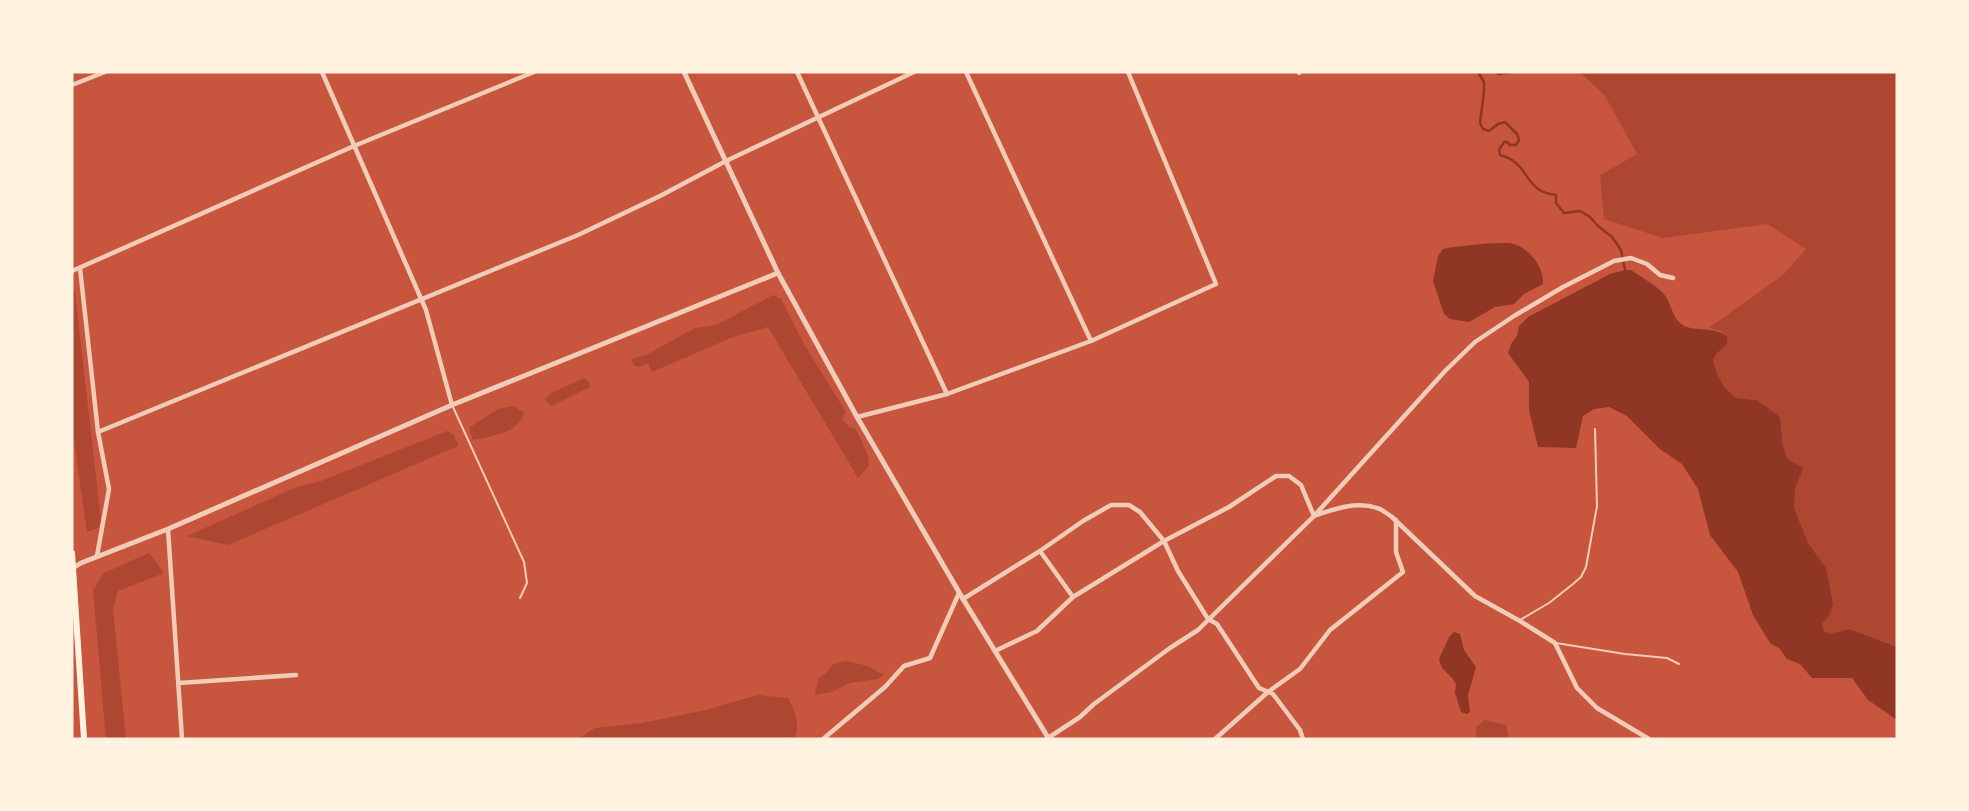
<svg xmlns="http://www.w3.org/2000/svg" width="1969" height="811" viewBox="0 0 1969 811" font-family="Literata,serif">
  <rect width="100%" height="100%" fill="#c8553d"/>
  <g fill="#ae4732">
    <polygon points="1580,72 1897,72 1897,647 1849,629 1831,634 1824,632 1822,624 1830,614 1826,568 1808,543 1794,508 1795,489 1802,468 1788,459 1783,447 1780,417 1757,400 1736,398 1725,388 1718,376 1713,361 1715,354 1727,344 1721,331 1709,328 1784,274 1806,249 1767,224 1663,238 1604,219 1600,175 1637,154 1605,96"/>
    <polygon points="72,284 75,293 101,521 98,528 87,532 72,426"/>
    <polygon points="773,295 781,299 804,344 846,412 842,419 849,427 856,429 868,456 869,466 858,478 768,327 733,337 652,372 648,363 639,367 633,365 632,359 646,355 695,328 716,325"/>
    <polygon points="584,378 588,381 590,387 551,406 545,400 549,394"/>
    <path d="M 514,406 L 524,413 C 517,434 492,436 473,440 L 470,432 L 470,427 L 498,409 Z"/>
    <polygon points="447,431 454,435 458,446 228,545 187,536 294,488 321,481"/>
    <polygon points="149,553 164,573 118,591 113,609 126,739 106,739 93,590 104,573"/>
    <polygon points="846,661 868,666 883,675 878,679 850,683 831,692 815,695 818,679 827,672 833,664"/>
    <path d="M 758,695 L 788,698 C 795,712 801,725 794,739 L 578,739 L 595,728 L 642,723 L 706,710 Z"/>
    <polygon points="1485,720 1506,725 1509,739 1476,739 1476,727"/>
  </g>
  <g fill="#8f3625">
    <path d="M 1491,243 C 1498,244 1507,242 1514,244 C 1530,249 1544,267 1543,284 L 1524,294 L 1514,304 L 1495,307 L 1469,322 L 1450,319 L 1444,314 L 1433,281 L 1438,256 L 1443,249 L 1453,247 Z"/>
    <path d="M 1625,270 L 1631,270 C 1641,277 1654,284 1663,293 C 1671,301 1671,315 1680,323 C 1692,334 1712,324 1727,337 L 1727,344 L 1716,354 L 1713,361 L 1718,376 L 1725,388 L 1736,398 L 1757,400 L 1780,417 L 1783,447 L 1788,459 L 1803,468 L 1795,489 L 1794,508 L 1808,543 L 1826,568 L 1833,604 L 1830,614 L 1822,624 L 1824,631 L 1831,634 L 1849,629 L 1897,647 L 1897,720 L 1868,700 L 1852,678 L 1812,678 L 1800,664 L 1787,659 L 1780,649 L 1770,643 L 1753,615 L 1738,572 L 1710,535 L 1698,489 L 1682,464 L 1660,449 L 1627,416 L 1609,407 L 1594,409 L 1583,416 L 1576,448 L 1538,447 L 1529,410 L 1529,382 L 1508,353 L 1511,344 L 1517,336 L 1519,326 L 1528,317 L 1610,274 Z"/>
    <polygon points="1454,632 1460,634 1464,650 1476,667 1468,695 1470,712 1467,714 1461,712 1455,693 1456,684 1452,678 1442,668 1439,659 1449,637"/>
  </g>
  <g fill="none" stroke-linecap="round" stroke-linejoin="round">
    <g stroke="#8f3625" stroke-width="2.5">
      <path d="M 1478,72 L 1484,82 L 1484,92 L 1480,123 L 1483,129 L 1489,131 L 1498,124 L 1505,122 L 1517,134 L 1519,140 L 1516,145 L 1510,145 L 1507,142 L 1504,142 L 1499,150 L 1500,155 C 1531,163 1523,192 1556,195 L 1556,203 L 1564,213 L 1580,211 L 1590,217 L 1598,226 L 1612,237 L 1621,250 L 1625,270"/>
      <polyline points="1496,72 1499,74 1512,72"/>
    </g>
    <g stroke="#f1ccb7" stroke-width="2">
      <polyline points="453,407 524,562 527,583 520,598"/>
      <polyline points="1520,620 1549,603 1573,584 1581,577 1586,567 1597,506 1595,429"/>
      <polyline points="1556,643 1625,654 1667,658 1679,664"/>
    </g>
    <g stroke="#f1ccb7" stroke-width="4.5">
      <polyline points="322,72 426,310 452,405"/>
      <polyline points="797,72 947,394"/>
      <polyline points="966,72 1091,341"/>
      <polyline points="1299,72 1299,73"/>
      <polyline points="72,85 105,72"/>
      <polyline points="80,268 98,432 109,489 97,556"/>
      <polyline points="72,271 354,146 534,72"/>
      <polyline points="857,417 947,394 1091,341 1216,284 1128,72"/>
      <polyline points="98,432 578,235 660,196 726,161 914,72"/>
      <polyline points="168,529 182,739"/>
      <polyline points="1040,551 1073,597"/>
      <polyline points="963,599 1040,551 1083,521 1111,505 1129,505 1140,512 1164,541 1178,571 1208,619 1217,624 1259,688 1273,694 1300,730 1303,739"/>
      <path d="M 995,651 L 1037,631 L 1073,597 L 1164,541 L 1229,507 L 1276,476 L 1289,476 L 1301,485 L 1314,516 C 1333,509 1357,501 1377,508 C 1382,509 1387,514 1392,517 L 1475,596 L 1520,621 L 1555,643 L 1577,688 L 1597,708 L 1649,739"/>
      <polyline points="179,683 296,675"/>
      <polyline points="1048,738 1080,717 1094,704 1170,648 1198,630 1314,516 1445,371 1475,342 1514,316 1563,287 1614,261 1631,258 1647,264 1660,275 1673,278"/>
      <polyline points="823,739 885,687 904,666 930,658 959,593"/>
      <polyline points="1215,739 1268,692 1300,669 1330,630 1403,572 1396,552 1396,520"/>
    </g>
    <g stroke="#f1ccb7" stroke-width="5">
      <polyline points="684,72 778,273 857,417 963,599 1049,739"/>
      <polyline points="73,568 81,563 168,529 452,405 778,273"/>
    </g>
    <polyline stroke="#fff3e0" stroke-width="6" points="72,553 84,739"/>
  </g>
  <rect width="1969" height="811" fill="none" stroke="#fff3e0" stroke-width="147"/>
</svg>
